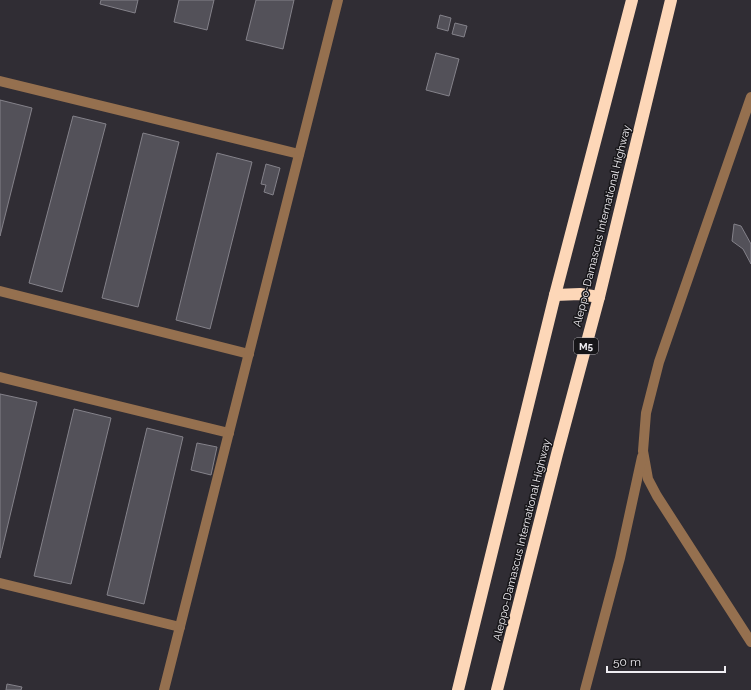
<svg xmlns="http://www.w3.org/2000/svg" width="751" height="690" viewBox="0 0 751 690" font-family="Raleway,sans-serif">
  <rect width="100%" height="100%" fill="#302d34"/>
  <g fill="#535159" stroke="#84828a">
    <polygon points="101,0 138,0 135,13 100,4"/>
    <polygon points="179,0 214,0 207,30 174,22"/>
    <polygon points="256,0 294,0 283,49 246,40"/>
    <polygon points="440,15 451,18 448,31 437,28"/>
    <polygon points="455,23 467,26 464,37 452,34"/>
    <polygon points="436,53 459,59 449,96 426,90"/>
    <polygon points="0,100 32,108 0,236"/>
    <polygon points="73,116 106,124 62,292 29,283"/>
    <polygon points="143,133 179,142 138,307 102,298"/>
    <polygon points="217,153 252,162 210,329 176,320"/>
    <polygon points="266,164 280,168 273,195 264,192 266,185 261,184"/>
    <polygon points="734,224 741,226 751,244 751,264 743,249 732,241"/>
    <polygon points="0,394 37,402 0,558"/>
    <polygon points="74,409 111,418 71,584 34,576"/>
    <polygon points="147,428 183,437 144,604 107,595"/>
    <polygon points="197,443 217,447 211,475 191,470"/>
    <polygon points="7,684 22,687 21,690 6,690"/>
  </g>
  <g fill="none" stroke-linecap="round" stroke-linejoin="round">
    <g stroke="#95704f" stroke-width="10">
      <polyline points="0,81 299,154"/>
      <polyline points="751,97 659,362 646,413 643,451 648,479 657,496 751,642"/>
      <polyline points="0,291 249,354"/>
      <polyline points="0,377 229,433"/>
      <polyline points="0,583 180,627"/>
      <polyline points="164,690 338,0"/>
      <polyline points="585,690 620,558 642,457"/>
    </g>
    <g stroke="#fdd7b8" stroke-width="12">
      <polyline points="555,295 580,294 599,297"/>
      <polyline points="458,690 555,295 632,0"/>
      <polyline points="497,690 557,454 599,297 671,0"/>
    </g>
  </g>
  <g text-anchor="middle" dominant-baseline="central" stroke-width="3" stroke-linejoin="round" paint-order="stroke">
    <rect fill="#171619" stroke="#aeacb1" stroke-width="1" x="574" y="338" width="24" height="16" rx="3"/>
    <g font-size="10" font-weight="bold" fill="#efedf2">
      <text x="586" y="346">M5</text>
    </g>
    <g font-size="11" fill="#efedf2" stroke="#171619">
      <text transform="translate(602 226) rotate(-76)">Aleppo-Damascus International Highway</text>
      <text transform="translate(522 540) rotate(-76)">Aleppo-Damascus International Highway</text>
    </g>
  </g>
  <path d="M607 666v6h118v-6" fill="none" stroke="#efedf2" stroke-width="2"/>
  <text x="613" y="666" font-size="12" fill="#efedf2" stroke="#171619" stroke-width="3" paint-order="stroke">50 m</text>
</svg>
